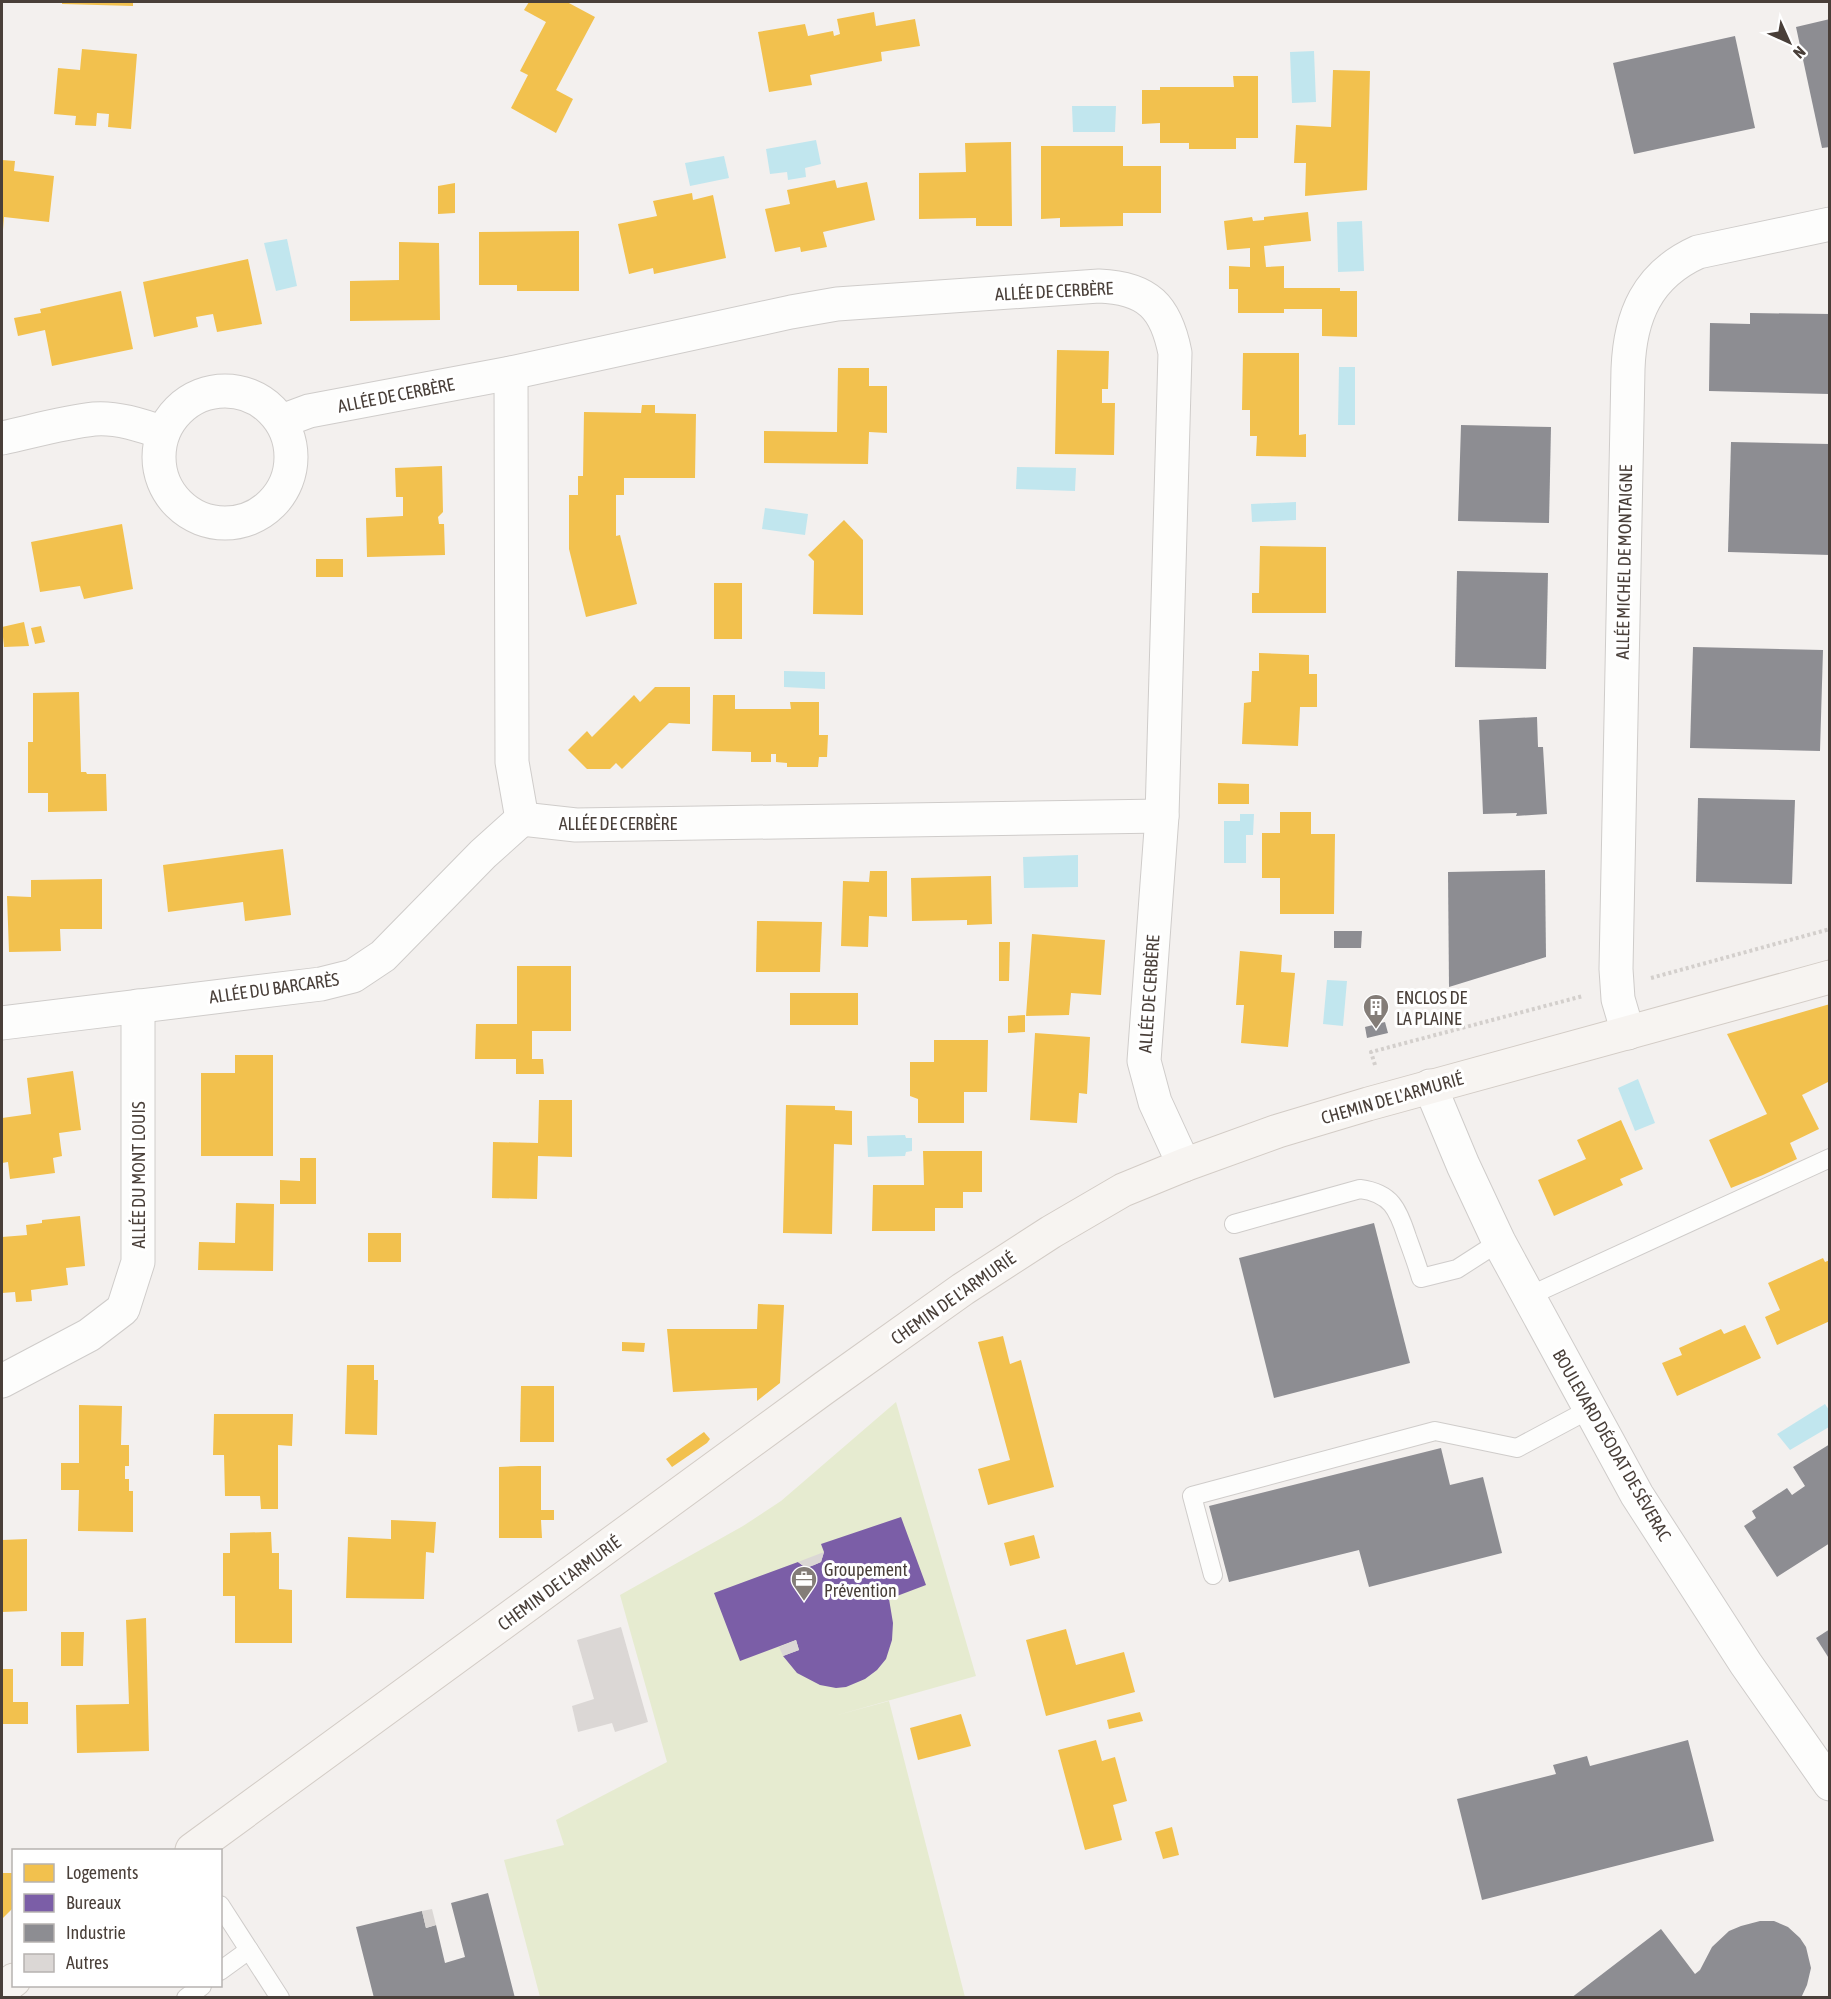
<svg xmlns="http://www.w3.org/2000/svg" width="1831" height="1999" viewBox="0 0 1831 1999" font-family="'Asap Condensed',sans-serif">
  <rect width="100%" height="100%" fill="#f3f0ee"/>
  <polygon fill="#e6ebd0" points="896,1402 976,1676 834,1716 889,1701 965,1997 540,1997 504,1860 564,1845 556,1820 667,1762 620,1595 743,1526 781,1501"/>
  <g fill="#c1e6ee">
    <polygon points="1314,51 1316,102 1292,103 1290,52"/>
    <polygon points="1072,106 1116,106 1115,132 1073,132"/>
    <polygon points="816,140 821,164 805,168 806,177 788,180 787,172 770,174 766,149"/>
    <polygon points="724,156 729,178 690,186 685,163"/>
    <polygon points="1362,221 1364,271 1338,272 1337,222"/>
    <polygon points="287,239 297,286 276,291 264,243"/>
    <polygon points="1339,367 1355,367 1355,425 1338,425"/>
    <polygon points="1017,467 1076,468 1075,491 1016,489"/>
    <polygon points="1296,502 1296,520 1252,522 1251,504"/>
    <polygon points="765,508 808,514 805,535 762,529"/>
    <polygon points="784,671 825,672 825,689 784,687"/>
    <polygon points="1240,814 1254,814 1253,835 1246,835 1246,863 1224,863 1224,821 1240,821"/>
    <polygon points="1078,855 1078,887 1024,888 1023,857"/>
    <polygon points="1327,980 1347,981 1343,1026 1323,1024"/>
    <polygon points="1638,1079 1655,1123 1635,1131 1618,1088"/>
    <polygon points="905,1135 906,1138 912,1138 912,1151 906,1152 905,1156 868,1157 867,1136"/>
    <polygon points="1825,1404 1829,1410 1829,1427 1790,1450 1777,1434"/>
  </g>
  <g fill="#f2c14e">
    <polygon points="62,2 133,2 133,6 62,4"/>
    <polygon points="529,2 567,2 595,17 556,90 573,99 556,133 511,108 528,75 520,71 546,22 524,10"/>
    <polygon points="874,12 876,26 915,19 920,46 881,52 882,61 810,75 812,85 769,92 758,32 805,24 808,36 833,31 834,36 840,34 837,19"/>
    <polygon points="82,49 137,54 131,129 108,127 109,114 97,113 96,126 75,125 76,116 54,114 58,68 80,70"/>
    <polygon points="1333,70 1370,71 1367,190 1305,196 1306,163 1294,163 1296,125 1331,127"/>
    <polygon points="1233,76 1258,76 1258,138 1236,138 1236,149 1189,149 1189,143 1160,143 1160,123 1142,124 1142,90 1160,90 1160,87 1234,87"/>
    <polygon points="1011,142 1012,226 976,226 976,218 919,219 919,173 966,172 965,143"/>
    <polygon points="1041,146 1123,146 1123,166 1161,166 1161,213 1123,213 1123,226 1060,227 1060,218 1041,219"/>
    <polygon points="2,160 15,161 14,171 54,176 49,222 4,217 3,230 2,230"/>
    <polygon points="835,180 837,188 867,182 875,220 823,232 827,247 801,252 800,247 775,252 765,209 790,204 787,190"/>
    <polygon points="455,183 455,213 438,214 438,186"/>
    <polygon points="692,193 693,200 713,195 726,258 654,274 653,268 629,274 618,224 657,216 653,201"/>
    <polygon points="1308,212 1311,241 1264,246 1266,267 1284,266 1284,288 1340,288 1340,291 1357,291 1357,337 1322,336 1322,309 1284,309 1284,313 1238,313 1238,289 1229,289 1229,266 1250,267 1250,248 1227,250 1224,221 1252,217 1253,221 1264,220 1264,217"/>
    <polygon points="579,231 579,291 517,291 517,285 479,285 479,232"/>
    <polygon points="399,242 439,243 440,320 350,321 350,281 399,280"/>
    <polygon points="248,259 262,324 217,332 213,314 196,317 198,327 154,337 143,282"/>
    <polygon points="121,291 133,349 52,366 45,330 18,336 14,318 41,313 40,309"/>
    <polygon points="1057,350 1109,351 1108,389 1102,389 1102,403 1115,403 1114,455 1055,454"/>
    <polygon points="1243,353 1299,353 1299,435 1306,434 1306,457 1256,456 1257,436 1250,436 1250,410 1242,410"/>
    <polygon points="838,368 869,368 869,386 887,386 887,433 869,432 868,464 764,463 764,431 837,432"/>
    <polygon points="642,405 655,405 655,413 696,414 695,478 624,478 624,495 616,495 616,536 620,535 637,604 586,617 569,549 569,495 578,495 578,476 583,476 584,412 641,413"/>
    <polygon points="442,466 443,512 438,517 439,524 444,524 445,555 367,557 366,518 403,516 403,497 396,497 395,468"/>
    <polygon points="844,520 863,540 863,615 813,614 814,561 808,555"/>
    <polygon points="122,524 133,589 84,599 80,586 40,592 31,542"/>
    <polygon points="1260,546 1326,547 1326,613 1252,613 1252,593 1259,593"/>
    <rect x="316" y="559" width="27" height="18"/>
    <rect x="714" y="583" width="28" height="56"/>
    <polygon points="24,622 29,646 4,647 2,627"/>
    <polygon points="41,626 45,642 35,644 31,628"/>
    <polygon points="1259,653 1309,655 1309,674 1317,674 1317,707 1300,707 1298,746 1242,744 1244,703 1251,702 1252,671 1259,671"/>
    <polygon points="655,687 690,687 690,724 669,723 622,769 616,763 610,769 587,769 568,750 587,731 592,737 634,695 640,702"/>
    <polygon points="79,692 81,772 86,772 87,774 106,774 107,811 48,812 48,793 28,793 28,742 33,742 33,693"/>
    <polygon points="713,695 735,695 735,709 791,709 790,702 819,702 819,735 828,735 827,757 819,757 818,767 787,767 787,763 776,762 776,754 771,754 771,762 751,762 751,752 712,751"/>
    <polygon points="1218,783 1249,784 1249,804 1218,804"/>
    <polygon points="1280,812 1311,812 1311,834 1335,834 1334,914 1280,914 1280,878 1262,878 1262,833 1280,833"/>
    <polygon points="283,849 291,915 245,921 243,902 168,912 163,865"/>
    <polygon points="870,871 887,871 887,917 869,916 868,947 841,946 843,881 869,882"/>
    <polygon points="991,876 992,924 967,925 967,920 912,921 911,878"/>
    <polygon points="102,879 102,929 60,929 61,951 9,952 7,896 31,897 31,880"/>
    <polygon points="757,921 822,922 820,972 756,972"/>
    <polygon points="1032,934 1105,940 1101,995 1071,993 1069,1015 1026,1016"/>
    <polygon points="999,942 1010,942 1009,981 999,981"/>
    <polygon points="1240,951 1282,955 1281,972 1295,973 1288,1047 1241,1043 1244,1005 1236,1005"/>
    <polygon points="517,966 571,966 571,1031 532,1031 532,1059 543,1059 544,1074 516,1074 516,1059 475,1059 476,1024 517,1024"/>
    <rect x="790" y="993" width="68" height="32"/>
    <polygon points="1830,1004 1830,1081 1802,1095 1819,1129 1790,1143 1797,1159 1763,1175 1731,1188 1709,1140 1767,1114 1727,1034"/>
    <polygon points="1025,1015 1025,1032 1008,1033 1008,1016"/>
    <polygon points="1035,1033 1090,1037 1087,1094 1079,1093 1077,1123 1030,1120"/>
    <polygon points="934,1040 988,1040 987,1092 964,1092 964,1123 918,1123 918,1099 910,1096 910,1062 934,1062"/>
    <polygon points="235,1055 273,1055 273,1156 201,1156 201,1073 235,1073"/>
    <polygon points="73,1071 81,1130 59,1133 62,1156 53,1158 55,1173 10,1179 8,1162 2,1163 2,1118 31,1114 27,1078"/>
    <polygon points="539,1100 572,1100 572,1157 538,1156 537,1199 492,1198 493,1142 538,1143"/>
    <polygon points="786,1105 835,1106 835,1110 852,1111 852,1145 834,1144 832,1234 783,1233"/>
    <polygon points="1621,1120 1643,1169 1620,1179 1623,1185 1554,1216 1538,1180 1586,1159 1577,1140"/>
    <polygon points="923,1151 982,1151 982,1192 963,1192 963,1208 935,1208 935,1231 872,1231 873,1185 924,1185"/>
    <polygon points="300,1158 316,1158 316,1204 280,1204 280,1180 300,1181"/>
    <polygon points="236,1203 274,1204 273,1271 198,1270 199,1242 235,1243"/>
    <polygon points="80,1216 85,1266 66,1268 68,1285 31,1290 32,1301 16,1302 15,1292 2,1293 2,1237 27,1235 26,1225 42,1223 42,1220"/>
    <rect x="368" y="1233" width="33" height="29"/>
    <polygon points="1823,1258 1825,1262 1830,1260 1830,1321 1777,1345 1765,1317 1780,1310 1768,1283"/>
    <polygon points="758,1304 784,1305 780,1383 757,1401 757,1388 673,1392 667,1329 757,1329"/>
    <polygon points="1745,1325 1761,1358 1677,1396 1662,1363 1682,1355 1679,1348 1721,1329 1724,1334"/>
    <polygon points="1003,1336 1010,1364 1021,1360 1054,1487 988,1505 978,1469 1010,1460 978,1342"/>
    <polygon points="622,1342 645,1343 644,1352 622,1351"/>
    <polygon points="347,1365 374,1365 374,1380 378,1380 377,1435 345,1434"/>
    <polygon points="521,1386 554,1386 554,1442 520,1442"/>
    <polygon points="79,1405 122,1406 121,1445 129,1445 129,1466 125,1466 125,1479 129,1479 129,1491 133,1491 133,1532 78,1531 79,1490 61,1490 61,1463 79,1463"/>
    <polygon points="214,1414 293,1414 292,1446 278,1445 278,1509 261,1509 260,1496 225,1496 224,1455 213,1455"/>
    <polygon points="704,1432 710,1439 707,1443 672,1467 666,1459"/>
    <polygon points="519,1466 541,1466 541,1510 554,1510 554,1520 541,1520 542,1538 499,1538 499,1467"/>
    <polygon points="391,1520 436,1522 434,1553 426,1552 424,1599 346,1598 348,1537 391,1539"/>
    <polygon points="271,1532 272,1553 279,1553 279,1589 292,1590 292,1643 235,1643 235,1596 223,1596 223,1553 230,1553 230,1533"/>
    <polygon points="1034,1535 1040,1558 1010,1566 1004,1543"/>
    <polygon points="27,1539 27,1611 2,1612 2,1540"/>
    <polygon points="146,1618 149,1751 77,1753 76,1705 129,1704 126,1620"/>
    <polygon points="1066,1629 1076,1665 1124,1652 1135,1692 1046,1716 1026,1640"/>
    <polygon points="61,1632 84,1632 83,1666 61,1666"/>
    <polygon points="2,1669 13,1669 13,1702 28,1702 28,1724 2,1724"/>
    <polygon points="1140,1712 1143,1721 1109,1729 1107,1720"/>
    <polygon points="961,1714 971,1746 918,1760 910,1728"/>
    <polygon points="1096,1740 1102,1761 1115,1757 1127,1801 1113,1805 1122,1840 1085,1850 1058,1750"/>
    <polygon points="1172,1827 1179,1855 1163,1859 1155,1832"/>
    <polygon points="2,1873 14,1873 14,1907 2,1919"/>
  </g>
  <polygon fill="#7b5ea7" points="901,1517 926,1585 889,1599 893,1623 892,1640 886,1659 877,1670 865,1679 846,1687 836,1688 820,1685 797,1673 783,1656 799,1650 796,1640 740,1661 714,1593 798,1562 806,1568 814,1565 821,1562 824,1552 821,1544"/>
  <g fill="#8d8d92">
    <polygon points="1830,19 1830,147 1822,148 1796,27"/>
    <polygon points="1735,36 1755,128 1634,154 1613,63"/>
    <polygon points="1750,313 1830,314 1829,394 1709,391 1710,323 1750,324"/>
    <polygon points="1461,425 1551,427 1549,523 1458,521"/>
    <polygon points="1731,442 1830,444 1830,555 1728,552"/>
    <polygon points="1457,571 1548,573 1546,669 1455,667"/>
    <polygon points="1693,647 1823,650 1820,751 1690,748"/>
    <polygon points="1537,717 1538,747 1543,747 1547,814 1516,816 1517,813 1483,814 1479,720"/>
    <polygon points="1698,798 1795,800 1792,884 1696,882"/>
    <polygon points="1545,870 1546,957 1449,987 1448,872"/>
    <polygon points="1334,931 1362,931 1361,948 1334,948"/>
    <polygon points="1385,1022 1388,1033 1367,1038 1365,1027"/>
    <polygon points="1374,1223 1410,1363 1274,1398 1239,1258"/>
    <polygon points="1830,1444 1830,1543 1777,1577 1744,1526 1756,1518 1752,1511 1787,1488 1792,1495 1805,1486 1793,1467"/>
    <polygon points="1441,1448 1450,1485 1483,1477 1502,1553 1369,1587 1359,1550 1229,1582 1209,1506"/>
    <polygon points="1830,1629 1830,1660 1816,1638"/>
    <polygon points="1688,1740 1714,1841 1482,1900 1457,1799 1556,1774 1553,1765 1587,1756 1590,1766"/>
    <polygon points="488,1893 515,1998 374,1998 356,1927 422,1911 426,1928 436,1925 445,1963 465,1957 451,1903"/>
    <polygon points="1760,1921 1774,1921 1788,1927 1800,1938 1806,1947 1811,1968 1807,1985 1801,1998 1571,1998 1661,1929 1695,1974 1700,1970 1712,1947 1729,1931 1741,1926"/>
  </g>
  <g fill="#dbd7d5">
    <polygon points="824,1552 821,1562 814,1565 806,1568 798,1562"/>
    <polygon points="621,1627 648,1722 615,1732 612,1723 578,1732 572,1706 594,1699 577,1640"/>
    <polygon points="796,1640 799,1650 783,1656 779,1647"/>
    <polygon points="432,1909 436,1925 426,1928 422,1911"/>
  </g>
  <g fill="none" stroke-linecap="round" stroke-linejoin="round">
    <g stroke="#cfccca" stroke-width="20">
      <g id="lane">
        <path d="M 1234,1224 L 1360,1189 C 1391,1193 1398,1209 1407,1237 C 1412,1251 1417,1264 1421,1278 L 1457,1269 L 1499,1242"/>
        <polyline points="1529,1296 1830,1158"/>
        <polyline points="1213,1575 1192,1496 1435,1431 1517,1448 1590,1409"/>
        <polyline points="220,1905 280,1998"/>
        <polyline points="220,1971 249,1950"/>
        <polyline points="186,1998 202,1986"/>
      </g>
    </g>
    <g stroke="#cfccca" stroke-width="35">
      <g id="street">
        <polyline points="511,373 512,762 522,819"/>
        <circle cx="225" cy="457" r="66"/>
        <path d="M 282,421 L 309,411 L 511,373 L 791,312 L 837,304 L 1099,286 C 1148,288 1166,307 1175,353 L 1162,816 L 1144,1061 L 1155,1102 L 1184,1165"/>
        <path d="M 2,438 C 30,432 65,422 94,419 C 116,417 142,425 163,433"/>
        <polyline points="522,819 576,825 1162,816"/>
        <polyline points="2,1023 321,984 353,976 383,956 483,854 522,819"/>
        <path d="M 1628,1033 L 1618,999 L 1616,969 L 1628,369 C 1630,316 1647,275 1698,252 L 1830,224"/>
        <polyline points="1430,1086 1463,1165 1499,1242 1637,1495 1746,1664 1830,1784"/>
        <polyline points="2,1381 89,1335 123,1309 138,1262 138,1006"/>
      </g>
    </g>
    <g stroke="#d3ccc6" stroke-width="35">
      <g id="secondary">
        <polyline points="192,1850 824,1388 963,1289 1051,1232 1123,1190 1184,1165 1278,1131 1368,1104 1830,977"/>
        <polyline points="2,1989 14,1980"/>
      </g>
    </g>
    <g stroke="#d3cfcc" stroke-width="4" stroke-dasharray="3 3" stroke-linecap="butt">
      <polyline points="1651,978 1830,929"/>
      <polyline points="1375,1065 1371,1052 1583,996"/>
    </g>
    <use href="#lane" stroke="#fdfdfc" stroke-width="18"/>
    <use href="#street" stroke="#fdfdfc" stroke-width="33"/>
    <use href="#secondary" stroke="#f7f4f1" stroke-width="33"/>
  </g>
  <defs>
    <g id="building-pin" transform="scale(1.35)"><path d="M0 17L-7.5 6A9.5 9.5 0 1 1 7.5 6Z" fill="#847d78" stroke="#fff"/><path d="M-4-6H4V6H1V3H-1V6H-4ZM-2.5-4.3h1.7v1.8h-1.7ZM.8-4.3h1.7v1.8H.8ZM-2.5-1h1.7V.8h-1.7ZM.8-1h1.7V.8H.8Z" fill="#fff"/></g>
    <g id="office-pin" transform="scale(1.35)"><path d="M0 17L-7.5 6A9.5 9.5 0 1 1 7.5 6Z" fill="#847d78" stroke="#fff"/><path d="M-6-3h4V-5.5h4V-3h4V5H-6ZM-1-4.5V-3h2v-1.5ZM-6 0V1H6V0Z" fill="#fff"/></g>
  </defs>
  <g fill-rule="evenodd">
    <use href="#building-pin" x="1376" y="1007"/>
    <use href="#office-pin" x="804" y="1579"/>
  </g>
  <g text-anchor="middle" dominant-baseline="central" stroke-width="6" stroke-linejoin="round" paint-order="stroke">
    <g font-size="18" fill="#493f39" stroke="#fff">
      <text transform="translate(1054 291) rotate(-3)">ALLÉE DE CERBÈRE</text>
      <text transform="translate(396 395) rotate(-11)">ALLÉE DE CERBÈRE</text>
      <text transform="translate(1624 562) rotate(-89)">ALLÉE MICHEL DE MONTAIGNE</text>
      <text x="618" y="823">ALLÉE DE CERBÈRE</text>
      <text transform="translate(274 988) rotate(-8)">ALLÉE DU BARCARÈS</text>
      <text transform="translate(1149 994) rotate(-86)">ALLÉE DE CERBÈRE</text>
      <text transform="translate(1392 1098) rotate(-16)">CHEMIN DE L'ARMURIÉ</text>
      <text transform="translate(138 1175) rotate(-90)">ALLÉE DU MONT LOUIS</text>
      <text transform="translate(953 1298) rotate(-35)">CHEMIN DE L'ARMURIÉ</text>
      <text transform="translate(1612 1445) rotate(60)">BOULEVARD DÉODAT DE SÉVERAC</text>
      <text transform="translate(559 1583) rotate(-36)">CHEMIN DE L'ARMURIÉ</text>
    </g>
    <g font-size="18" fill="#493f39" stroke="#fff" text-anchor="start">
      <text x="1396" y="997">ENCLOS DE<tspan x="1396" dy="21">LA PLAINE</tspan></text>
      <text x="824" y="1569">Groupement<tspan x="824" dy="21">Prévention</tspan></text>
    </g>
  </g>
  <rect width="1831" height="1999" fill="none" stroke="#493f39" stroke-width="6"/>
  <rect x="12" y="1849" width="210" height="138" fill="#ffffff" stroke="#b6b2b0" stroke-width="1.5"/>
  <rect x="24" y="1864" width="30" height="18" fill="#f2c14e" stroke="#b6b2b0" stroke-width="1.5"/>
  <text x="66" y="1879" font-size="18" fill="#493f39">Logements</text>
  <rect x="24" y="1894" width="30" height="18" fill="#7b5ea7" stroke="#b6b2b0" stroke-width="1.5"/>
  <text x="66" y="1909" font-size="18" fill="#493f39">Bureaux</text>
  <rect x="24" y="1924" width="30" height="18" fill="#8d8d92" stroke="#b6b2b0" stroke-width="1.5"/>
  <text x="66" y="1939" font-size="18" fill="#493f39">Industrie</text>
  <rect x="24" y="1954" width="30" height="18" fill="#dbd7d5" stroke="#b6b2b0" stroke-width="1.5"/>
  <text x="66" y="1969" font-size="18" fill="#493f39">Autres</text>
  <g transform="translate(1789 42) rotate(135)" stroke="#ffffff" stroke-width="4.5" paint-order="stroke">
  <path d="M0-4.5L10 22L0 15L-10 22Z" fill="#493f39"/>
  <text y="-9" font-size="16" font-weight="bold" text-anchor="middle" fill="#493f39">N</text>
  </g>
</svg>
